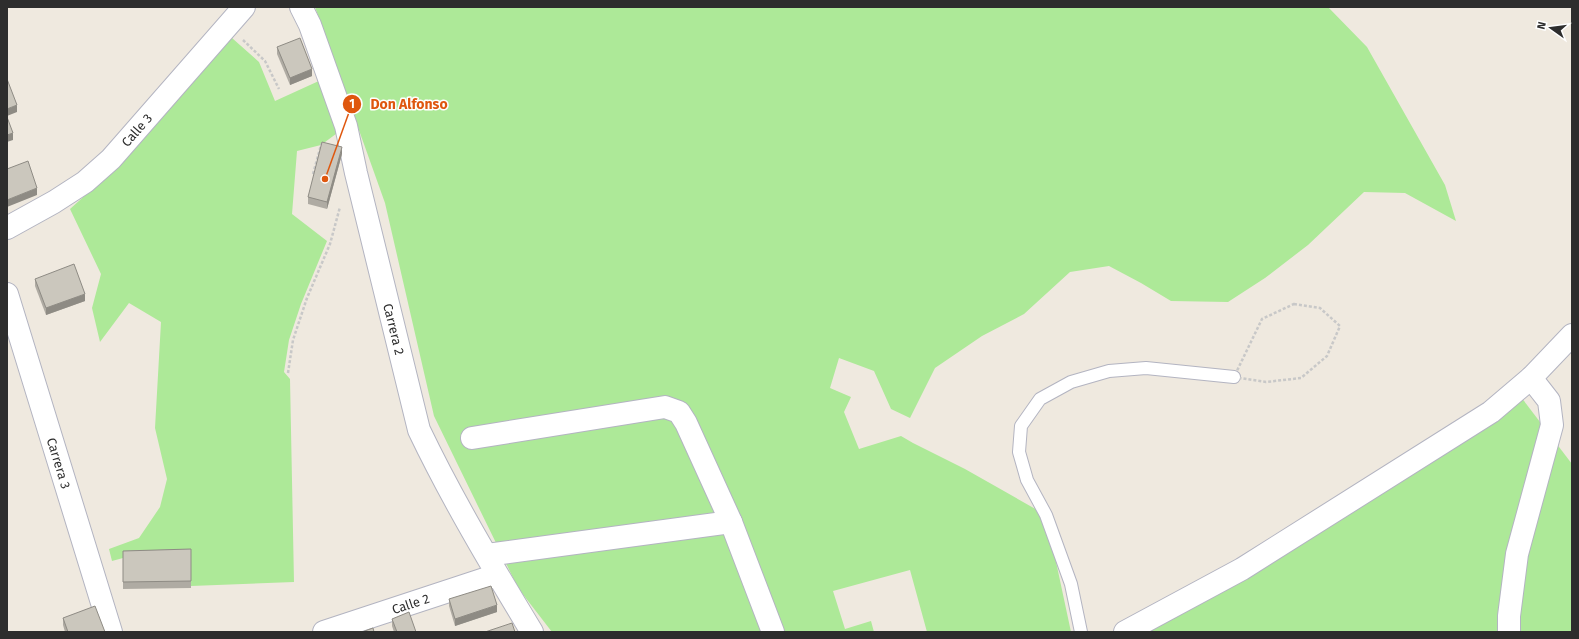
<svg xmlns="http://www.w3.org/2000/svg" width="1579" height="639" viewBox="0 0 1579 639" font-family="'Fira Sans',sans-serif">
  <rect width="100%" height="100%" fill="#efe9df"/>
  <g fill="#ade998">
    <polygon points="315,7 1328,7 1367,47 1445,185 1456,221 1405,193 1364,192 1308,245 1265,278 1228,302 1171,301 1141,283 1109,266 1070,272 1024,314 982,336 935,368 910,418 891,409 874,371 839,358 830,388 851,397 844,412 859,449 901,436 913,443 965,469 1046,515 1071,632 927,632 910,570 833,591 845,629 871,621 874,632 552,632 518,588 434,416 385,203"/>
    <polygon points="232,38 259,62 275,101 321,80 340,131 321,145 297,151 292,214 327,241 301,304 289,340 284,372 290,379 294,582 191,586 191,557 123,558 112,561 109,549 139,538 160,507 167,479 155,428 161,322 129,303 100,342 92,308 101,274 70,209 111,172"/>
    <polygon points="1518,393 1572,464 1572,632 1120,632"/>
  </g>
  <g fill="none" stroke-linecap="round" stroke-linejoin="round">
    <g stroke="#b3b4c1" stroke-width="14">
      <polyline id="lane" points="1081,632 1071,584 1046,515 1027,480 1019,452 1021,426 1040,399 1071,382 1109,371 1146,368 1234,377"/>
    </g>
    <g stroke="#b3b4c1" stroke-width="24">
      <g id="street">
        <path id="s1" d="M 301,7 L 310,25 L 346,126 L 356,173 L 419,430 C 452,499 492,566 532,632"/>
        <path id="s2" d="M 7,228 L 54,202 L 85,182 L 111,159 L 244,7"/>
        <path id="s3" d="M 7,294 L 111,632"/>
        <polyline points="472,438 665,407 679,412 686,423 731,522 773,632"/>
        <polyline points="487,555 731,522"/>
        <path id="s4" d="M 324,632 L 497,575"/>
        <polyline points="1509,632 1509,616 1517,554 1552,425 1549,401 1531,378"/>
      </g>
    </g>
    <g stroke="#b3b4c1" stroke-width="24">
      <polyline id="secondary" points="1125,632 1242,569 1491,412 1531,378 1572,335"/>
    </g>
    <g stroke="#c8c8c8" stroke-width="2.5" stroke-dasharray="3 2" stroke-linecap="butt">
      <polyline points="243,40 265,61 279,89"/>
      <polyline points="313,174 321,145 323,143"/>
      <polygon points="1294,304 1320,308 1340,326 1327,356 1301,378 1266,382 1234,377 1262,319"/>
      <polyline points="288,373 293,340 307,298 330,244 340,207"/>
    </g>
    <use href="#lane" stroke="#fff" stroke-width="12"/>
    <use href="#street" stroke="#fff" stroke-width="22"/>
    <use href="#secondary" stroke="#fff" stroke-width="22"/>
  </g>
  <g fill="#afaba3">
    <polygon points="277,47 312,76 290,85 277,54"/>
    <polygon points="342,154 327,209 308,204 308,197"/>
    <polygon points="35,279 85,301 46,315 35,286"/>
    <polygon points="191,549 191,588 123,589 123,551"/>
    <polygon points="449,599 497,612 455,626 449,606"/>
    <polygon points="63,618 105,632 65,632 63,625"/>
    <polygon points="392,619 416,632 394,632 392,626"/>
  </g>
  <g fill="#8e8b84">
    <polygon points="312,69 312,76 290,85 290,78"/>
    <polygon points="17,105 17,112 7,116 7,109"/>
    <polygon points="13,133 13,140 7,142 7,135"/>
    <polygon points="342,147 342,154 327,209 327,202"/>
    <polygon points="37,188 37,195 7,207 7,200"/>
    <polygon points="85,294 85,301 46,315 46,308"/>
    <polygon points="497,605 497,612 455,626 455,619"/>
  </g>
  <g fill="#cbc7bd" stroke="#8e8b84">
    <polygon points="300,38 312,69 290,78 277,47"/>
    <polygon points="7,79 17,105 7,109"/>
    <polygon points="7,117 13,133 7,135"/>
    <polygon points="322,142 342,147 327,202 308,197"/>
    <polygon points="28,161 37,188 7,200 7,169"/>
    <polygon points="74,264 85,294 46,308 35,279"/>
    <polygon points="191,549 191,581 123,582 123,551"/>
    <polygon points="491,586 497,605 455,619 449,599"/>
    <polygon points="95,606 105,632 68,632 63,618"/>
    <polygon points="409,612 416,632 397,632 392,619"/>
    <polygon points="512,623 515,632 485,632"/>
    <polygon points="373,628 374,632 362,632"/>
  </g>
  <g text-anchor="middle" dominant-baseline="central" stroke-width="3" stroke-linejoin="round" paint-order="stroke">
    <g font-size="13" fill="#2d2d2d" stroke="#fff">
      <text stroke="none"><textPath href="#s2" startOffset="164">Calle 3</textPath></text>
      <text stroke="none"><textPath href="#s1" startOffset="336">Carrera 2</textPath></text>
      <text stroke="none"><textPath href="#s3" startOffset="177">Carrera 3</textPath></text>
      <text stroke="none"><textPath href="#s4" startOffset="91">Calle 2</textPath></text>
    </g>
  </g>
  <path fill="none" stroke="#df570e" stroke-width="1.5" d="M325 179L352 104"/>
  <g fill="#df570e" stroke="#fff" stroke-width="1.5">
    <circle cx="325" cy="179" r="4"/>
    <circle cx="352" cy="104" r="10"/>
  </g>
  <g font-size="12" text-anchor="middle" font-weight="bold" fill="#fff">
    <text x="352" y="108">1</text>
  </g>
  <g font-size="14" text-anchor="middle" font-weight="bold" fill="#df570e" stroke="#fff" stroke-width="3" stroke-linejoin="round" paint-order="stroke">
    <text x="409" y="109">Don Alfonso</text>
  </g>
  <rect width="1579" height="639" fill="none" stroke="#2d2d2d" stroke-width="16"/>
  <g transform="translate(1551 28) rotate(284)" stroke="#ffffff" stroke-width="3" paint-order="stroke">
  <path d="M0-3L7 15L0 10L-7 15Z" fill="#2d2d2d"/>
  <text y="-6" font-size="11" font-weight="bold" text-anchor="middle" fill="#2d2d2d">N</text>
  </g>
</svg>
